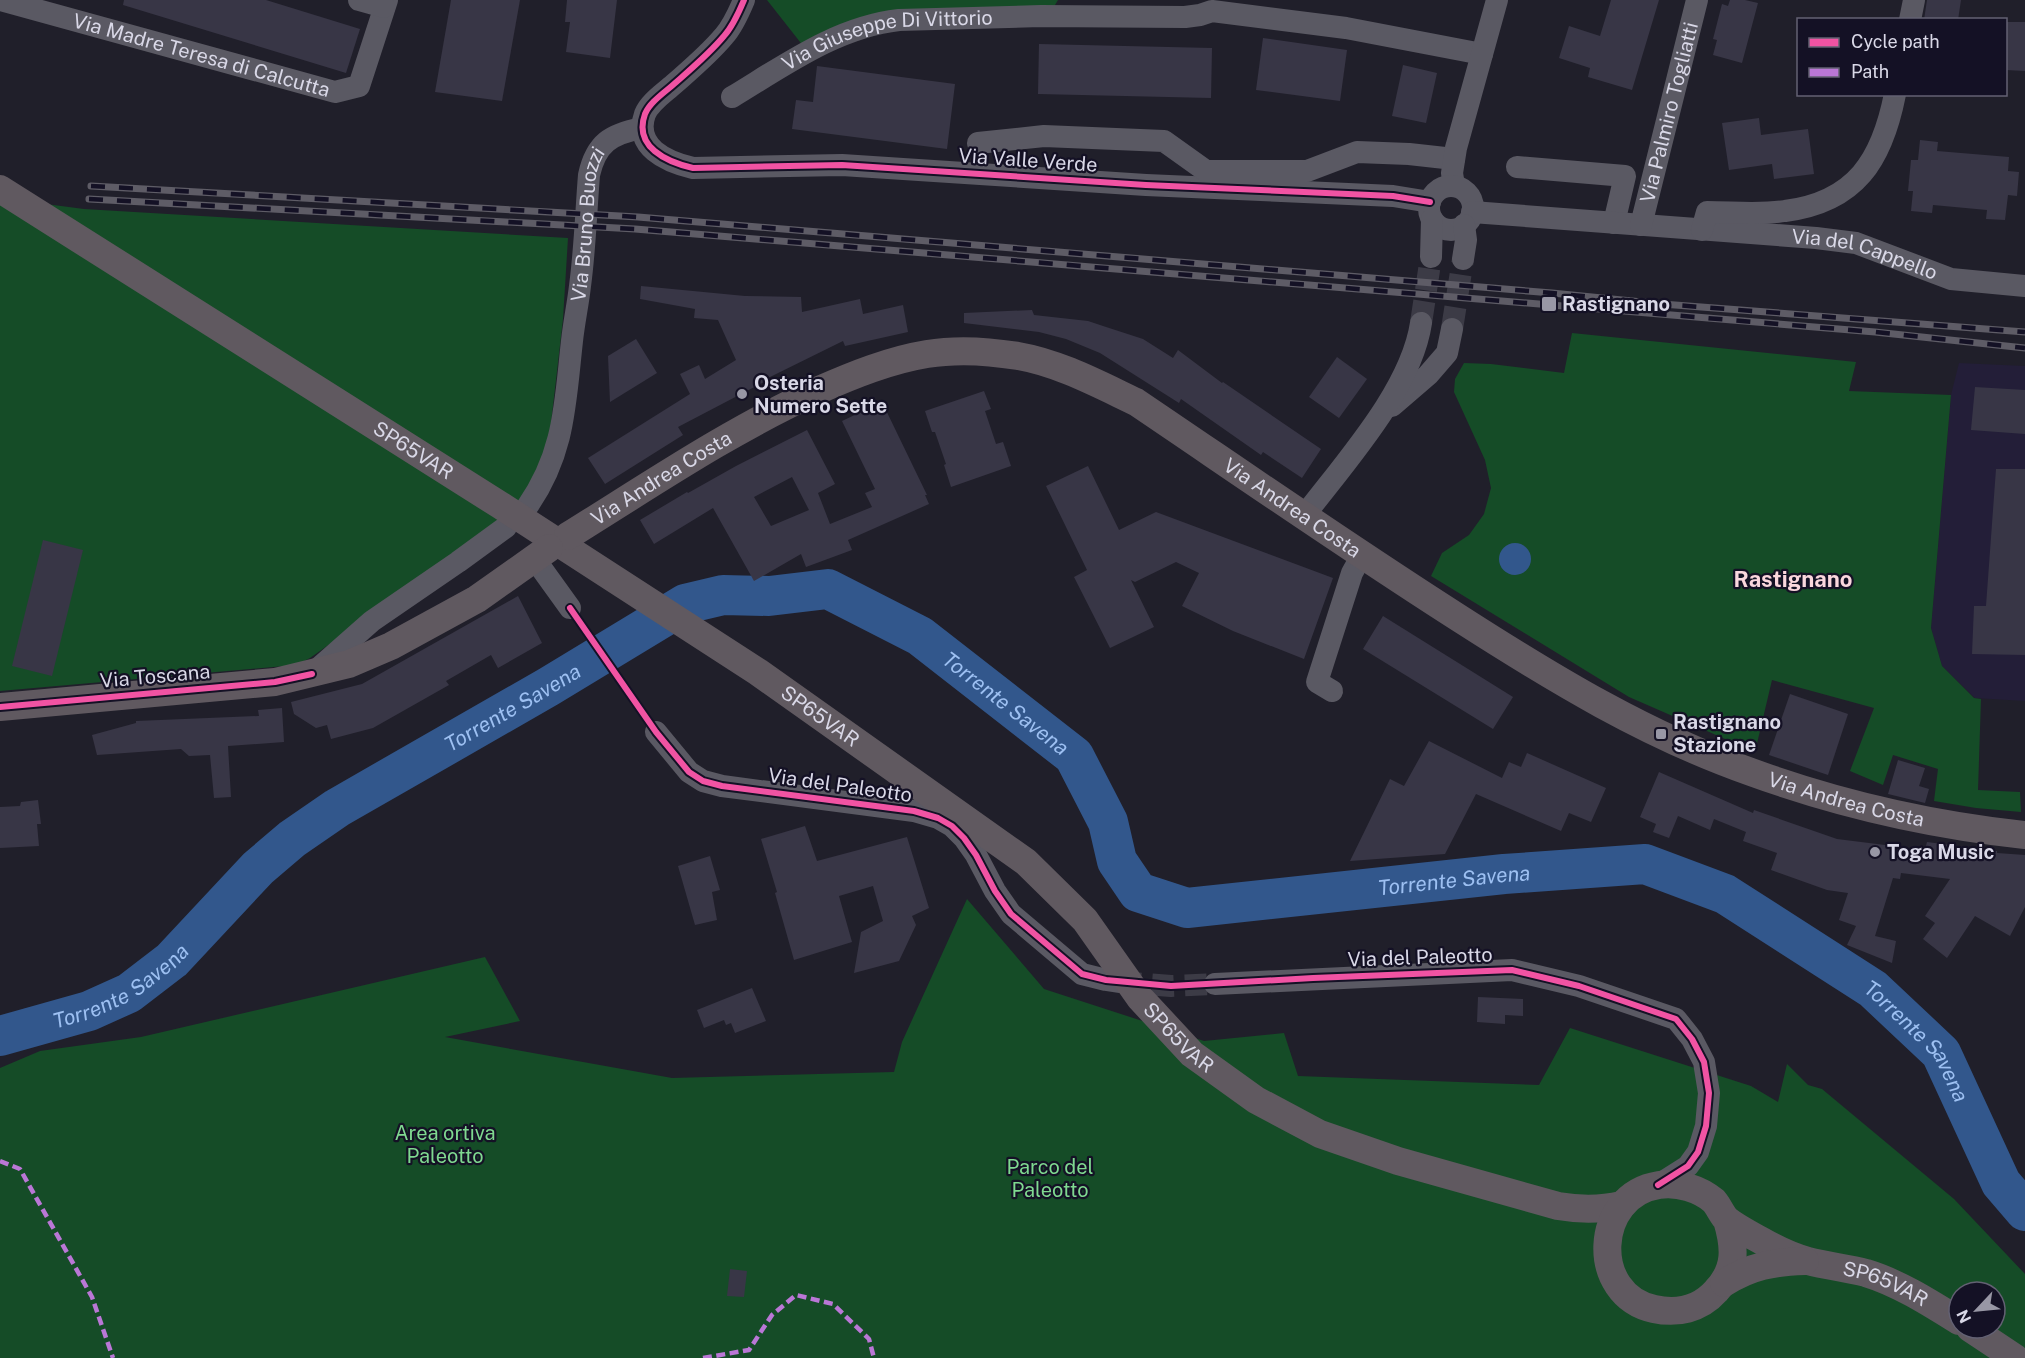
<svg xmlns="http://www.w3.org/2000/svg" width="2025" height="1358" viewBox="0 0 2025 1358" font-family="'Public Sans',sans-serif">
  <rect width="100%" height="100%" fill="#201f2a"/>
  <polygon fill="#231e38" points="1959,363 2025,366 2025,701 1975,698 1942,666 1931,628 1951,395"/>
  <g fill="#154c27" fill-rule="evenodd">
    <polygon points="767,0 1058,0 1052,10 977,15 804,47"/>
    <polygon points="0,198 84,209 568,238 563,319 547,458 521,509 310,658 296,665 0,691"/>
    <polygon points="1572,333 1856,362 1849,391 1951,395 1931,628 1942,666 1974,698 1981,699 1978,790 2020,792 2021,812 1976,808 1934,801 1938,769 1893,755 1883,785 1850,771 1874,708 1772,680 1755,752 1629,697 1431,576 1442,553 1469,535 1484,514 1491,488 1485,460 1454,392 1455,379 1464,363 1491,364 1564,373"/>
    <path d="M 967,899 L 1044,989 L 1204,1041 L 1284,1033 L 1298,1076 L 1539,1085 L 1570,1028 L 1751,1086 L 1778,1102 L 1787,1064 L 1808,1085 L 1822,1089 L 1954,1199 L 2025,1274 L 2025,1358 L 0,1358 L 0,1068 L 40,1051 L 141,1037 L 485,957 L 520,1021 L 445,1037 L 672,1078 L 894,1072 L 902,1042 ZM 1959,1292 L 1995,1292 L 1995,1328 L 1959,1328 Z"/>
  </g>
  <circle fill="#32578c" cx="1515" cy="559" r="16"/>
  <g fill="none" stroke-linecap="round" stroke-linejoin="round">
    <path stroke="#32578c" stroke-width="40" id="s1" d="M 0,1036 L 89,1011 L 129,993 L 172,960 L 258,868 L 292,839 L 337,808 L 548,687 L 685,604 L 723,595 L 769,596 L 828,589 L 920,636 L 1074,756 L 1108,822 L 1117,861 L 1138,892 L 1187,908 L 1504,874 L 1645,864 L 1725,894 L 1873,989 L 1941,1053 L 2001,1183 L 2025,1211"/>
  </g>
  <g fill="#383646" fill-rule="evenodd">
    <polygon points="124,0 266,0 360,29 346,73 123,5"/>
    <polygon points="451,0 520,0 502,101 435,92"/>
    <polygon points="567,0 617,0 610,58 566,52 570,22 565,22"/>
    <polygon points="1611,0 1659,0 1632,90 1588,77 1590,68 1559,58 1569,26 1600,36"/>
    <polygon points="1730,0 1745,0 1758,3 1742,63 1713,55 1717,40 1713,39 1722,4 1728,6"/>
    <polygon points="1927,0 1961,0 1958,20 1924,20"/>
    <polygon points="2006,22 2025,22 2025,71 2006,70"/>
    <polygon points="1263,38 1347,50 1340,101 1256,90"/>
    <polygon points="1039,44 1212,48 1211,98 1038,94"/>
    <polygon points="1403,65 1437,73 1426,123 1392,116"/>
    <polygon points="817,66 955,84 947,149 792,129 796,100 813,102"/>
    <polygon points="1759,118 1761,135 1808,129 1814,174 1774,179 1772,164 1729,170 1722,123"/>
    <polygon points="1920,140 1938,142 1937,151 2009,157 2008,171 2019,172 2017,196 2008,195 2005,220 1986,219 1987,210 1933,205 1932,213 1911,211 1913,191 1908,191 1911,160 1918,160"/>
    <polygon points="641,286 745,296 801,297 802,312 860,299 863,314 903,305 908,332 845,346 843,341 768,378 768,380 678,427 683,435 605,484 588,458 690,394 680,374 699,365 705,379 736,360 718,320 694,318 695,309 640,299"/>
    <polygon points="1032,310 1034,315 1088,321 1103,326 1143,339 1173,358 1178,350 1222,383 1223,382 1321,449 1302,478 1263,452 1261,455 1181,399 1179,403 1100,353 1066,339 1039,332 964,323 964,313"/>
    <polygon points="636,339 657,373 610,402 608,356"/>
    <polygon points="1337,357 1367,379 1339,418 1309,397"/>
    <polygon points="1975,387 2025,390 2025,434 1971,430"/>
    <polygon points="984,391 991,409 985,411 996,444 1003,442 1011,466 951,487 944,465 946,464 935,432 932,432 925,411"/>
    <path d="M 882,402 L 927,495 L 925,495 L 929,504 L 848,540 L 852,550 L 806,567 L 801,554 L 754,581 L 713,508 L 654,544 L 640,520 L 687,492 L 688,493 L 736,466 L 807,430 L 835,484 L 818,493 L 830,524 L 872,507 L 865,493 L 875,489 L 842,421 ZM 792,477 L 809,510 L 771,526 L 754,497 Z"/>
    <polygon points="1088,466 1119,530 1156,512 1333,578 1304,659 1233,631 1182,606 1199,573 1176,562 1135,582 1131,580 1154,627 1110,648 1074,577 1087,570 1046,486"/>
    <polygon points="1996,469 2025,469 2025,655 1972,654 1974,606 1986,606"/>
    <polygon points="43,540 83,550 52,676 12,666"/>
    <polygon points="518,596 542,643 498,668 491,655 446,681 449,685 373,728 331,739 327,725 316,728 294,714 291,702 362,684"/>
    <polygon points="1383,616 1513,697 1493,729 1363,649"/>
    <polygon points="1790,694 1848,714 1828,775 1769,755"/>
    <polygon points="282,708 284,742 228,746 231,797 214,798 210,755 189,756 181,749 97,755 92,735 136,723 136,721 259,716 258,710"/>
    <polygon points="1429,741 1502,778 1509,762 1521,767 1527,753 1606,788 1591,822 1569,813 1561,831 1476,794 1445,854 1350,861 1390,779 1404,786"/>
    <polygon points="1898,760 1925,768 1919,786 1929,789 1925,803 1888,794"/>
    <polygon points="1659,772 1753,813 1754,810 1837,839 1925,850 1927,842 1997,851 1997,853 2025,855 2025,907 2010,936 1975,916 1947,958 1923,939 1935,923 1925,916 1950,879 1901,873 1900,879 1893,878 1875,936 1896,941 1892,963 1847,945 1856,926 1839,920 1848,893 1827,890 1771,870 1777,853 1743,841 1746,832 1714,819 1710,830 1678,816 1669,838 1653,832 1656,824 1640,817"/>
    <polygon points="38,800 41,824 37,824 39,846 0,848 0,807 20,806 21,802"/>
    <polygon points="805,826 817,861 907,837 929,908 912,916 916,925 899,961 854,973 861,932 883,921 873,886 839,896 852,942 794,960 775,893 777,892 761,839"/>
    <polygon points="710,856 720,890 712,892 717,920 695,925 678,866"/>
    <polygon points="752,988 766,1021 735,1033 731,1023 726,1025 724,1020 704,1028 697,1010"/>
    <polygon points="1478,997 1523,999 1523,1016 1505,1015 1505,1024 1477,1022"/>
    <polygon points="730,1269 747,1271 744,1297 727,1296"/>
  </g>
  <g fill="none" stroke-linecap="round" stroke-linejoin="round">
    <g stroke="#3c3b46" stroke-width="22" stroke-dasharray="22 11" stroke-linecap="butt">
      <polyline points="1421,323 1431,257"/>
      <polyline points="1452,329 1463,259"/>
      <polyline points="1119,982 1171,986 1215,984"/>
    </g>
    <g stroke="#5a5963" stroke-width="22">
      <path id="s2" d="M 1,0 L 335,92 L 359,86 L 387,0"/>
      <polyline points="359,0 384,7"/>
      <path d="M 744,0 C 739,12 733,26 724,36 C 709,54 691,69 674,84 C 664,93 650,102 645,114 C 633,147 667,162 693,168 L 842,165 L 1146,185 L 1393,196 L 1430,202"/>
      <polyline points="1910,20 1914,0"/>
      <path id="s3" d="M 732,97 C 785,65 837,27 899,20 L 1041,16 L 1185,17 L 1200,15 L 1212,11 L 1346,28 L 1482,54"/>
      <polyline points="978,143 1044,136 1164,141 1206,171 1307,171 1357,152 1409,154 1454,159"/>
      <polyline points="1517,167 1625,176 1614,223"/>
      <polyline points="1454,186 1452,173 1456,148 1497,0"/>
      <circle cx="1451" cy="208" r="22"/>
      <path id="s4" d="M 1472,212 L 1816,238 L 1856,243 L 1951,279 L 2025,286"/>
      <path id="s5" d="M 1641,225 L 1697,0"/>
      <path d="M 1702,230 L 1707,212 C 1733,212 1760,215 1785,211 C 1856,202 1882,160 1895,94"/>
      <polyline points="1431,257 1432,219"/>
      <polyline points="1463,259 1466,240 1464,225"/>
      <polyline points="1392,406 1428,375 1447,353 1452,329"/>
      <path id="s6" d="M 527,507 C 565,453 565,403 572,341 C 574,322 578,304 580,286 C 585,249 586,212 589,175 C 596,143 611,134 642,128"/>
      <path d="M 1304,516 C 1345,462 1411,390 1421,323"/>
      <polyline points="534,558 570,608"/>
      <polyline points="313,673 372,621 458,562 506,527"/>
      <polyline points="1332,691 1317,682 1352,573 1362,555"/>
      <polyline points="656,732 689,772 703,781 722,786 914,811 938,818 952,826 964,838 976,855 995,891 1011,914 1082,974 1106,980 1119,982"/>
      <polyline points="1215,984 1512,970 1579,986 1676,1019 1692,1039 1704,1062 1709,1093 1706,1126 1698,1152 1688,1166 1658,1185"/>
    </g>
    <g stroke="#605960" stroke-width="28">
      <path id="s7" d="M 0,189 L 500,505 L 758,672 L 1026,862 L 1085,920 L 1140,998 L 1192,1054 L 1256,1100 L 1320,1134 L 1398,1161 L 1558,1206 C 1581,1210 1600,1210 1622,1205"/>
      <path id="s8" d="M 568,536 C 650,485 731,430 819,390 C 853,375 890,360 927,354 C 957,349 988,351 1018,356 C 1059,363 1098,384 1136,402 C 1244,475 1352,550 1462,620 C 1554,679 1648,736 1751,772 C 1839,804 1932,825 2025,835"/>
      <polyline points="0,707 275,682 349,664 391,646 477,599 549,548"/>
      <path id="s9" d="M 1727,1220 C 1735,1247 1737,1269 1716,1291 C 1700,1309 1677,1314 1654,1309 C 1589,1295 1593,1195 1659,1185 C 1678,1182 1700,1189 1714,1201 C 1719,1207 1722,1215 1727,1220 C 1737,1228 1751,1235 1762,1241 C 1776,1249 1793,1257 1808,1261 C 1827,1266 1847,1268 1866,1273 C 1899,1283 1930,1303 1959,1321"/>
      <path d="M 1724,1283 C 1751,1266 1773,1262 1805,1261"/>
      <polyline points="1970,1328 2015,1358"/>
    </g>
    <g stroke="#5e5c66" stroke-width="7">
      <g id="rail">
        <polyline points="91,186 638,217 1552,293 1662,304 2025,332"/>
        <polyline points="89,199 635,229 1875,332 2025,348"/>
      </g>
    </g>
    <use href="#rail" stroke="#141125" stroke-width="4.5" stroke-dasharray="14" stroke-linecap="butt"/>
    <g stroke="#ba77d6" stroke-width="4.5" stroke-dasharray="9 4.5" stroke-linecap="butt">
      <polyline points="0,1161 20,1169 92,1297 113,1358"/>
      <polyline points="703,1358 749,1350 772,1315 796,1295 833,1304 869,1339 874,1358"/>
    </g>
    <g stroke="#141125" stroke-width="10">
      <g id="cycleway">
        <path d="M 744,0 C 739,12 733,26 724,36 C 709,54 691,69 674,84 C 664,93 650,102 645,114 C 633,147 667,162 693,168 L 842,165 L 1146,185 L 1393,196 L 1430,202"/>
        <polyline points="570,608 656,732 689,772 703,781 722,786 914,811 938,818 952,826 964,838 976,855 995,891 1011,914 1082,974 1106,980 1171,986 1313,978 1512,970 1579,986 1676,1019 1692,1039 1704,1062 1709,1093 1706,1126 1698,1152 1688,1166 1658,1185"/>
        <polyline points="0,707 275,682 312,674"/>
      </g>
    </g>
    <use href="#cycleway" stroke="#f153a3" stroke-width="6"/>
  </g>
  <g fill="#9897a5" stroke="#141125" stroke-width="2">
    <rect x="1541" y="296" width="16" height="16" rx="3"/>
    <circle cx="742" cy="394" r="6"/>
    <rect x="1655" y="728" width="12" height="12" rx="3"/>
    <circle cx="1875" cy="852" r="6"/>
  </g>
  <g text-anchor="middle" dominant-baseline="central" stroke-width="4.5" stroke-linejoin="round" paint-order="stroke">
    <g font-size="20" fill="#d9d8e7" stroke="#141125">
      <text stroke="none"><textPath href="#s3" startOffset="170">Via Giuseppe Di Vittorio</textPath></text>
      <text stroke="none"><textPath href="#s2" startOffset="208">Via Madre Teresa di Calcutta</textPath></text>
      <text stroke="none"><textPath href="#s5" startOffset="116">Via Palmiro Togliatti</textPath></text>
      <text transform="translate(1028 160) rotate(4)">Via Valle Verde</text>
      <text stroke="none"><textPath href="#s6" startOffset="292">Via Bruno Buozzi</textPath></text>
      <text stroke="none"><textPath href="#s4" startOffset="396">Via del Cappello</textPath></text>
      <text stroke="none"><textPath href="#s7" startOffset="489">SP65VAR</textPath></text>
      <text stroke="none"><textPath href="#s8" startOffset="110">Via Andrea Costa</textPath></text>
      <text stroke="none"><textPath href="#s8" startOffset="812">Via Andrea Costa</textPath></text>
      <text transform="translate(155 676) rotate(-5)">Via Toscana</text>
      <text stroke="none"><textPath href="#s7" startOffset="975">SP65VAR</textPath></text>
      <text transform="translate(840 785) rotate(8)">Via del Paleotto</text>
      <text stroke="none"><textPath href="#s8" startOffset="1442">Via Andrea Costa</textPath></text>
      <text transform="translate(1420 957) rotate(-2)">Via del Paleotto</text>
      <text stroke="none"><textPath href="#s7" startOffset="1461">SP65VAR</textPath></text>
      <text stroke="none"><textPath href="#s9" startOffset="570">SP65VAR</textPath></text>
    </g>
    <g font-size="20" font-weight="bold" fill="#d9d8e7" stroke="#141125" text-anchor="start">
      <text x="1562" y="304">Rastignano</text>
      <text x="754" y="383">Osteria<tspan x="754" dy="23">Numero Sette</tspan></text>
      <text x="1673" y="722">Rastignano<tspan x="1673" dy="23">Stazione</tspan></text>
      <text x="1887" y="852">Toga Music</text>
    </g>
    <g font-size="20" fill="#7fd990" stroke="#141125">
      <text x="445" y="1133">Area ortiva<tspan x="445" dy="23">Paleotto</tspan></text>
      <text x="1050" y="1167">Parco del<tspan x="1050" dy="23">Paleotto</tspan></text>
    </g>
    <g font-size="21" font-style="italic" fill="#9dc0f2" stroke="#141125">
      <text stroke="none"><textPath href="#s1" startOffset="1176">Torrente Savena</textPath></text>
      <text stroke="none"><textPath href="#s1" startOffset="618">Torrente Savena</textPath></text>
      <text stroke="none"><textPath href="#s1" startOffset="1734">Torrente Savena</textPath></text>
      <text stroke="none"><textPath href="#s1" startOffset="132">Torrente Savena</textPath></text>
      <text stroke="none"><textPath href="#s1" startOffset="2256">Torrente Savena</textPath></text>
    </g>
    <g font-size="22" font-weight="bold" fill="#fad7dd" stroke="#141125">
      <text x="1793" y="579">Rastignano</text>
    </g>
  </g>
  <rect x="1797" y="18" width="210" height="78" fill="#141125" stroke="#636173" stroke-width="1.5"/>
  <rect x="1809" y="38" width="30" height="9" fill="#f153a3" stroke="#636173" stroke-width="1.5"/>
  <text x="1851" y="48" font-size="18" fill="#d9d8e7">Cycle path</text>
  <rect x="1809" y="68" width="30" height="9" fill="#ba77d6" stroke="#636173" stroke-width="1.5"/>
  <text x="1851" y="78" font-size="18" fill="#d9d8e7">Path</text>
  <g transform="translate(1977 1310) rotate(244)"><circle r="28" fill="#141125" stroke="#636173" stroke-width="1.5"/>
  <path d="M0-4.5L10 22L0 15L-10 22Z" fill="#9897a5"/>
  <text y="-9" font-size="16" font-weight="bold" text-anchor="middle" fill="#d9d8e7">N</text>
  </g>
</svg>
